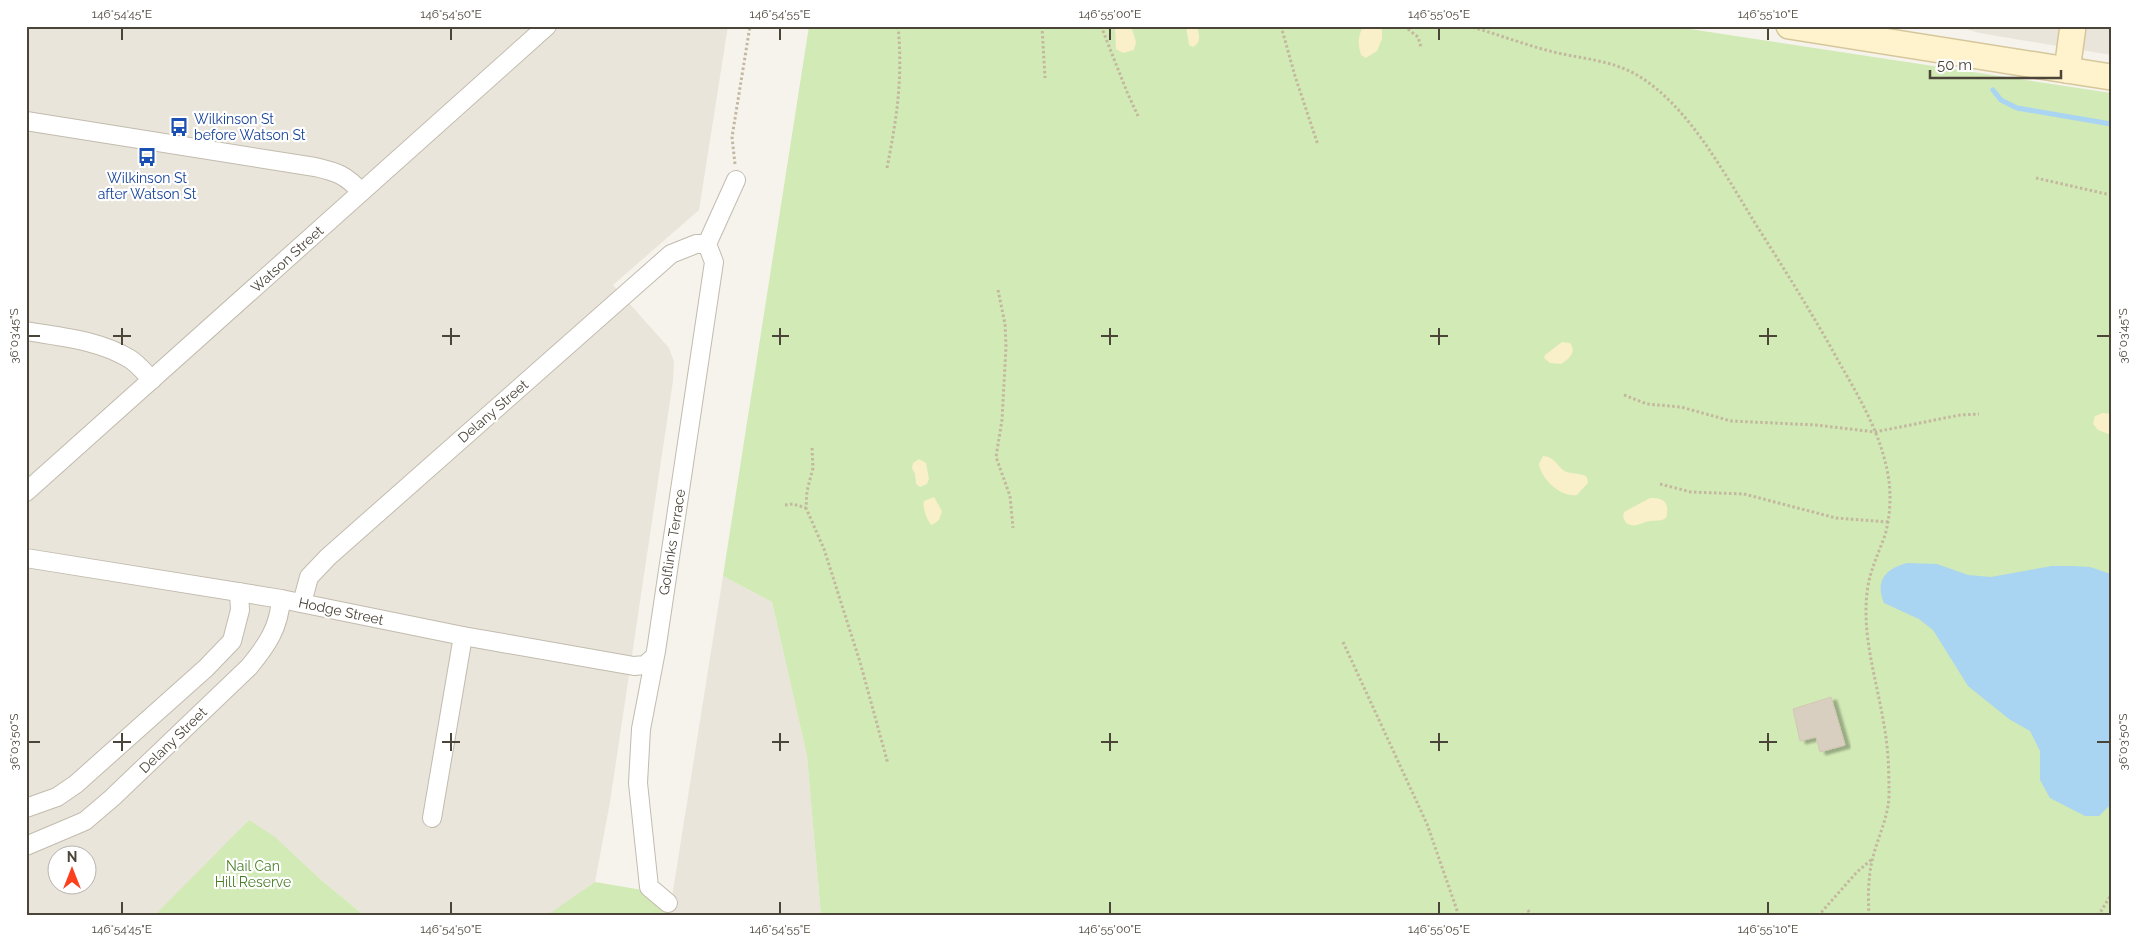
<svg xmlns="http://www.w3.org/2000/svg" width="2137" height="942" viewBox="0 0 2137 942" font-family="Raleway,sans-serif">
  <defs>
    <filter id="shadow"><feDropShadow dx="5.5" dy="3" stdDeviation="1" flood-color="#0004"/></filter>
  </defs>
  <rect width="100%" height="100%" fill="#f6f3ec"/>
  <g fill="#eae5da" fill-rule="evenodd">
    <path d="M 26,26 L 728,26 L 699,210 L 613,285 L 669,348 L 674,362 L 673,381 L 610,802 L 595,882 L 549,916 L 365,916 L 249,820 L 157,916 L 26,916 ZM 58,854 L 88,854 L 88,884 L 58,884 Z"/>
    <polygon points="1957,26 2111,26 2111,55 1979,33"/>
    <polygon points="723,576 772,602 807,756 821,916 669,916"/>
  </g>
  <g fill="#d2eab5">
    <polygon points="809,26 1670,26 2111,93 2111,916 821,916 807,756 772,602 723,576"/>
    <polygon points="249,820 275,837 320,879 365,916 154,916"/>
    <polygon points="595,882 672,895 669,916 546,916"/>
  </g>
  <g fill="#f9efc9">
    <polygon points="1115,26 1131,26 1136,42 1134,50 1123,53 1116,49"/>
    <path d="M 1186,26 L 1197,26 C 1199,35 1202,42 1193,47 L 1189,45 Z"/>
    <path d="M 1364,26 L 1382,26 L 1382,39 L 1377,51 L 1366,58 L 1361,55 C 1358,45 1357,35 1364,26 Z"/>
    <path d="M 1562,342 L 1570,343 C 1577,352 1569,359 1561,364 L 1550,363 L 1544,358 L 1545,355 Z"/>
    <polygon points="2103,413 2111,414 2111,435 2098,430 2093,424 2095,416"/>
    <path d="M 1543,456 C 1553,456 1557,465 1563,470 C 1570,475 1580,472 1587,477 L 1588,483 L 1577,495 C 1561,498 1541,479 1539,464 Z"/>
    <polygon points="919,459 926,463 929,479 927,484 920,487 916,484 915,474 912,468 913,463"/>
    <path d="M 934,497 L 942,511 L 939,520 L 932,525 C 927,522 922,506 924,501 Z"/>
    <path d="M 1650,498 C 1665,497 1670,504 1666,518 C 1660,522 1656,520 1650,521 C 1641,522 1636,529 1626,523 L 1623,517 L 1624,512 Z"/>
  </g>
  <path fill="#a9d4f2" d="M 1907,563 L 1937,564 L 1968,575 L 1991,577 L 2052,566 L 2071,566 L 2090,567 L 2111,574 L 2111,804 L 2099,816 L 2085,816 L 2050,798 L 2040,780 L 2040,751 L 2030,731 L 2009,719 L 1968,686 L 1933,630 L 1919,619 L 1884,603 C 1875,581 1885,569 1907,563 Z"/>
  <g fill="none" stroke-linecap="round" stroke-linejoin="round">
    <polyline stroke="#a9d4f2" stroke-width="5" points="1993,90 2001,100 2017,108 2111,124"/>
  </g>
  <polygon fill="#d8cfc1" stroke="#d3c7b4" filter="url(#shadow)" points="1831,697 1845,745 1820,752 1816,737 1800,741 1793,709"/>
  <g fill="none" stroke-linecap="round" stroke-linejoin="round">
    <g stroke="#c2bbae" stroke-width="20">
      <g id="street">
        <path d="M 26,121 L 315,167 C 337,172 346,175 361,192"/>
        <path d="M 26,331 C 61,337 99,340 130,359 C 138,364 145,373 152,380"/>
        <polyline points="26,492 547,26"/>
        <polyline points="26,558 281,599 463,636 634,666 645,665 653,658"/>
        <polyline points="302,603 309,577 328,557 671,254 696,244 707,244"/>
        <polyline points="26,808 57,797 76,784 206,668 232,641 240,610 239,592"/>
        <polyline points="432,818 463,636"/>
        <path d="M 26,846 L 85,821 L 112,798 L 249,667 C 267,645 279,628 281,599"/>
        <polyline points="668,903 649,887 638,783 641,729 656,651 714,262 707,244 736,180"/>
      </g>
    </g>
    <g stroke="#d6c79b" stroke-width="28">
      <g id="secondary">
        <polyline points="1789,26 2111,77"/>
        <polyline points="2067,70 2073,26"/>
      </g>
    </g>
    <g stroke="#c4b79f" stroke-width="3" stroke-dasharray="2.5 2.5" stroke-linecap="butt">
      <polyline points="1042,26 1045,78"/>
      <polyline points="1101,26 1127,92 1138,116"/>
      <polyline points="1281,26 1295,76 1318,145"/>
      <polyline points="1404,26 1418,37 1421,47"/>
      <path d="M 1468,26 C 1498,34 1527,46 1558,53 C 1585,59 1613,61 1637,75 C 1691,107 1727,179 1760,231 C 1788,275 1815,318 1840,364 C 1861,400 1883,438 1889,481 C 1891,498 1890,518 1885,535 C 1878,555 1869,572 1867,593 C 1862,638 1877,681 1884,725 C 1888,746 1889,769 1889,791 C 1890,815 1877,838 1872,861 C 1868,878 1868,898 1869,916"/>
      <polyline points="735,164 732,137 750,26"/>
      <path d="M 887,168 C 897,117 903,78 898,26"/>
      <polyline points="2036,178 2111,195"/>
      <polyline points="998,290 1005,324 1006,347 1002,420 996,457 1010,496 1013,528"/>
      <polyline points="1624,395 1647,404 1681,407 1731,421 1816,425 1875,432 1960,415 1979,414"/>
      <polyline points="812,448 813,468 807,491 806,508 824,549 860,662 888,764"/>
      <polyline points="1660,484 1691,492 1744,494 1836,518 1888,522"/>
      <polyline points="785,505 793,504 806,508"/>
      <polyline points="1343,642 1427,824 1459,916"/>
      <polyline points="1528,910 1531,916"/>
      <polyline points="1818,916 1857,872 1871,860"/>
      <polyline points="2098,916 2111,895"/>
    </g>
    <use href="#street" stroke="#fff" stroke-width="18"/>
    <use href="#secondary" stroke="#fff3cd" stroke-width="25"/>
  </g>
  <path fill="none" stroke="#4b4439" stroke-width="2" d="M 122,28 L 122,40M 451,28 L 451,40M 780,28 L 780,40M 1110,28 L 1110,40M 1439,28 L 1439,40M 1768,28 L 1768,40M 122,328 L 122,345M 451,328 L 451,345M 780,328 L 780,345M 1110,328 L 1110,345M 1439,328 L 1439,345M 1768,328 L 1768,345M 28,336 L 40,336M 113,336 L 131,336M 442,336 L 460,336M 772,336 L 789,336M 1101,336 L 1118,336M 1430,336 L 1448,336M 1759,336 L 1777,336M 2097,336 L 2110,336M 122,733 L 122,751M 451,733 L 451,751M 780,733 L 780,751M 1110,733 L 1110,751M 1439,733 L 1439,751M 1768,733 L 1768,751M 28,742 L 40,742M 113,742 L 131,742M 442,742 L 460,742M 772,742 L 789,742M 1101,742 L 1118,742M 1430,742 L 1448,742M 1759,742 L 1777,742M 2097,742 L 2110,742M 122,902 L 122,914M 451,902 L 451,914M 780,902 L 780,914M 1110,902 L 1110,914M 1439,902 L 1439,914M 1768,902 L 1768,914"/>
  <defs>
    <g id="bus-bare" transform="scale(1.5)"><path d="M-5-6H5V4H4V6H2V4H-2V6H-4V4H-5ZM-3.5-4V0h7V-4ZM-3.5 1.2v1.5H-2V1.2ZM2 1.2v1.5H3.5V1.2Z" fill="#1a4fb4" stroke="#fff" stroke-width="2.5" paint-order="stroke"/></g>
  </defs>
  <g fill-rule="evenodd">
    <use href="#bus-bare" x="179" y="127"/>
    <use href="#bus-bare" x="147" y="157"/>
  </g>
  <g text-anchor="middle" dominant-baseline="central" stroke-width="4.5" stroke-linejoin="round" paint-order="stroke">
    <g font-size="14" fill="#164399" stroke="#fff" text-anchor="start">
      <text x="194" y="119">Wilkinson St<tspan x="194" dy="16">before Watson St</tspan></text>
      <text x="147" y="178" text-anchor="middle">Wilkinson St<tspan x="147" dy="16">after Watson St</tspan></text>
    </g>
    <g font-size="14" fill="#4b4439" stroke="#fff">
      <text transform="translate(287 259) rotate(-42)">Watson Street</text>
      <text transform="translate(493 411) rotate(-41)">Delany Street</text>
      <text transform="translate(672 542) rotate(-81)">Golflinks Terrace</text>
      <text transform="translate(341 611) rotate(12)">Hodge Street</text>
      <text transform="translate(173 740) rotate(-44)">Delany Street</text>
    </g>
    <g font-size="14" fill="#4a7f2a" stroke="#fff">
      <text x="253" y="866">Nail Can<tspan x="253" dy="16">Hill Reserve</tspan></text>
    </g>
  </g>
  <rect width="2137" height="942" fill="none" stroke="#ffffff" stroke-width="55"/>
  <g transform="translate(72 870)"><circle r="24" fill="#ffffff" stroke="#b7b4b0"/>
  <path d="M0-4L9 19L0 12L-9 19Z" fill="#fc3f1d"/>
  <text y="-8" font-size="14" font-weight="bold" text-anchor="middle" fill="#4b4439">N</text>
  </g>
  <path d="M1930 70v8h131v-8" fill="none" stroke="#4b4439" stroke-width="2.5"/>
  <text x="1937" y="70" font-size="15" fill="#4b4439" stroke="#ffffff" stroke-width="4" paint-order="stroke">50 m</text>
  <rect x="28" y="28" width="2082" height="886" fill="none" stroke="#4b4439" stroke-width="2"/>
  <g font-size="12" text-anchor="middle" fill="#4b4439">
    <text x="122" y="18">146°54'45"E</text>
    <text x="451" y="18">146°54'50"E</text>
    <text x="780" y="18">146°54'55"E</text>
    <text x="1110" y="18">146°55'00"E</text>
    <text x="1439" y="18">146°55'05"E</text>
    <text x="1768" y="18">146°55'10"E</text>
    <text transform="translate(14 336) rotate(-90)" y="4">36°03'45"S</text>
    <text transform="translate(2123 336) rotate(-90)" y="4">36°03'45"S</text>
    <text transform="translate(14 742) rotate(-90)" y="4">36°03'50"S</text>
    <text transform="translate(2123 742) rotate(-90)" y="4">36°03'50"S</text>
    <text x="122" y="933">146°54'45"E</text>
    <text x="451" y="933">146°54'50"E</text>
    <text x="780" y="933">146°54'55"E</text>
    <text x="1110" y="933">146°55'00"E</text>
    <text x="1439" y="933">146°55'05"E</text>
    <text x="1768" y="933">146°55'10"E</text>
  </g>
</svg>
